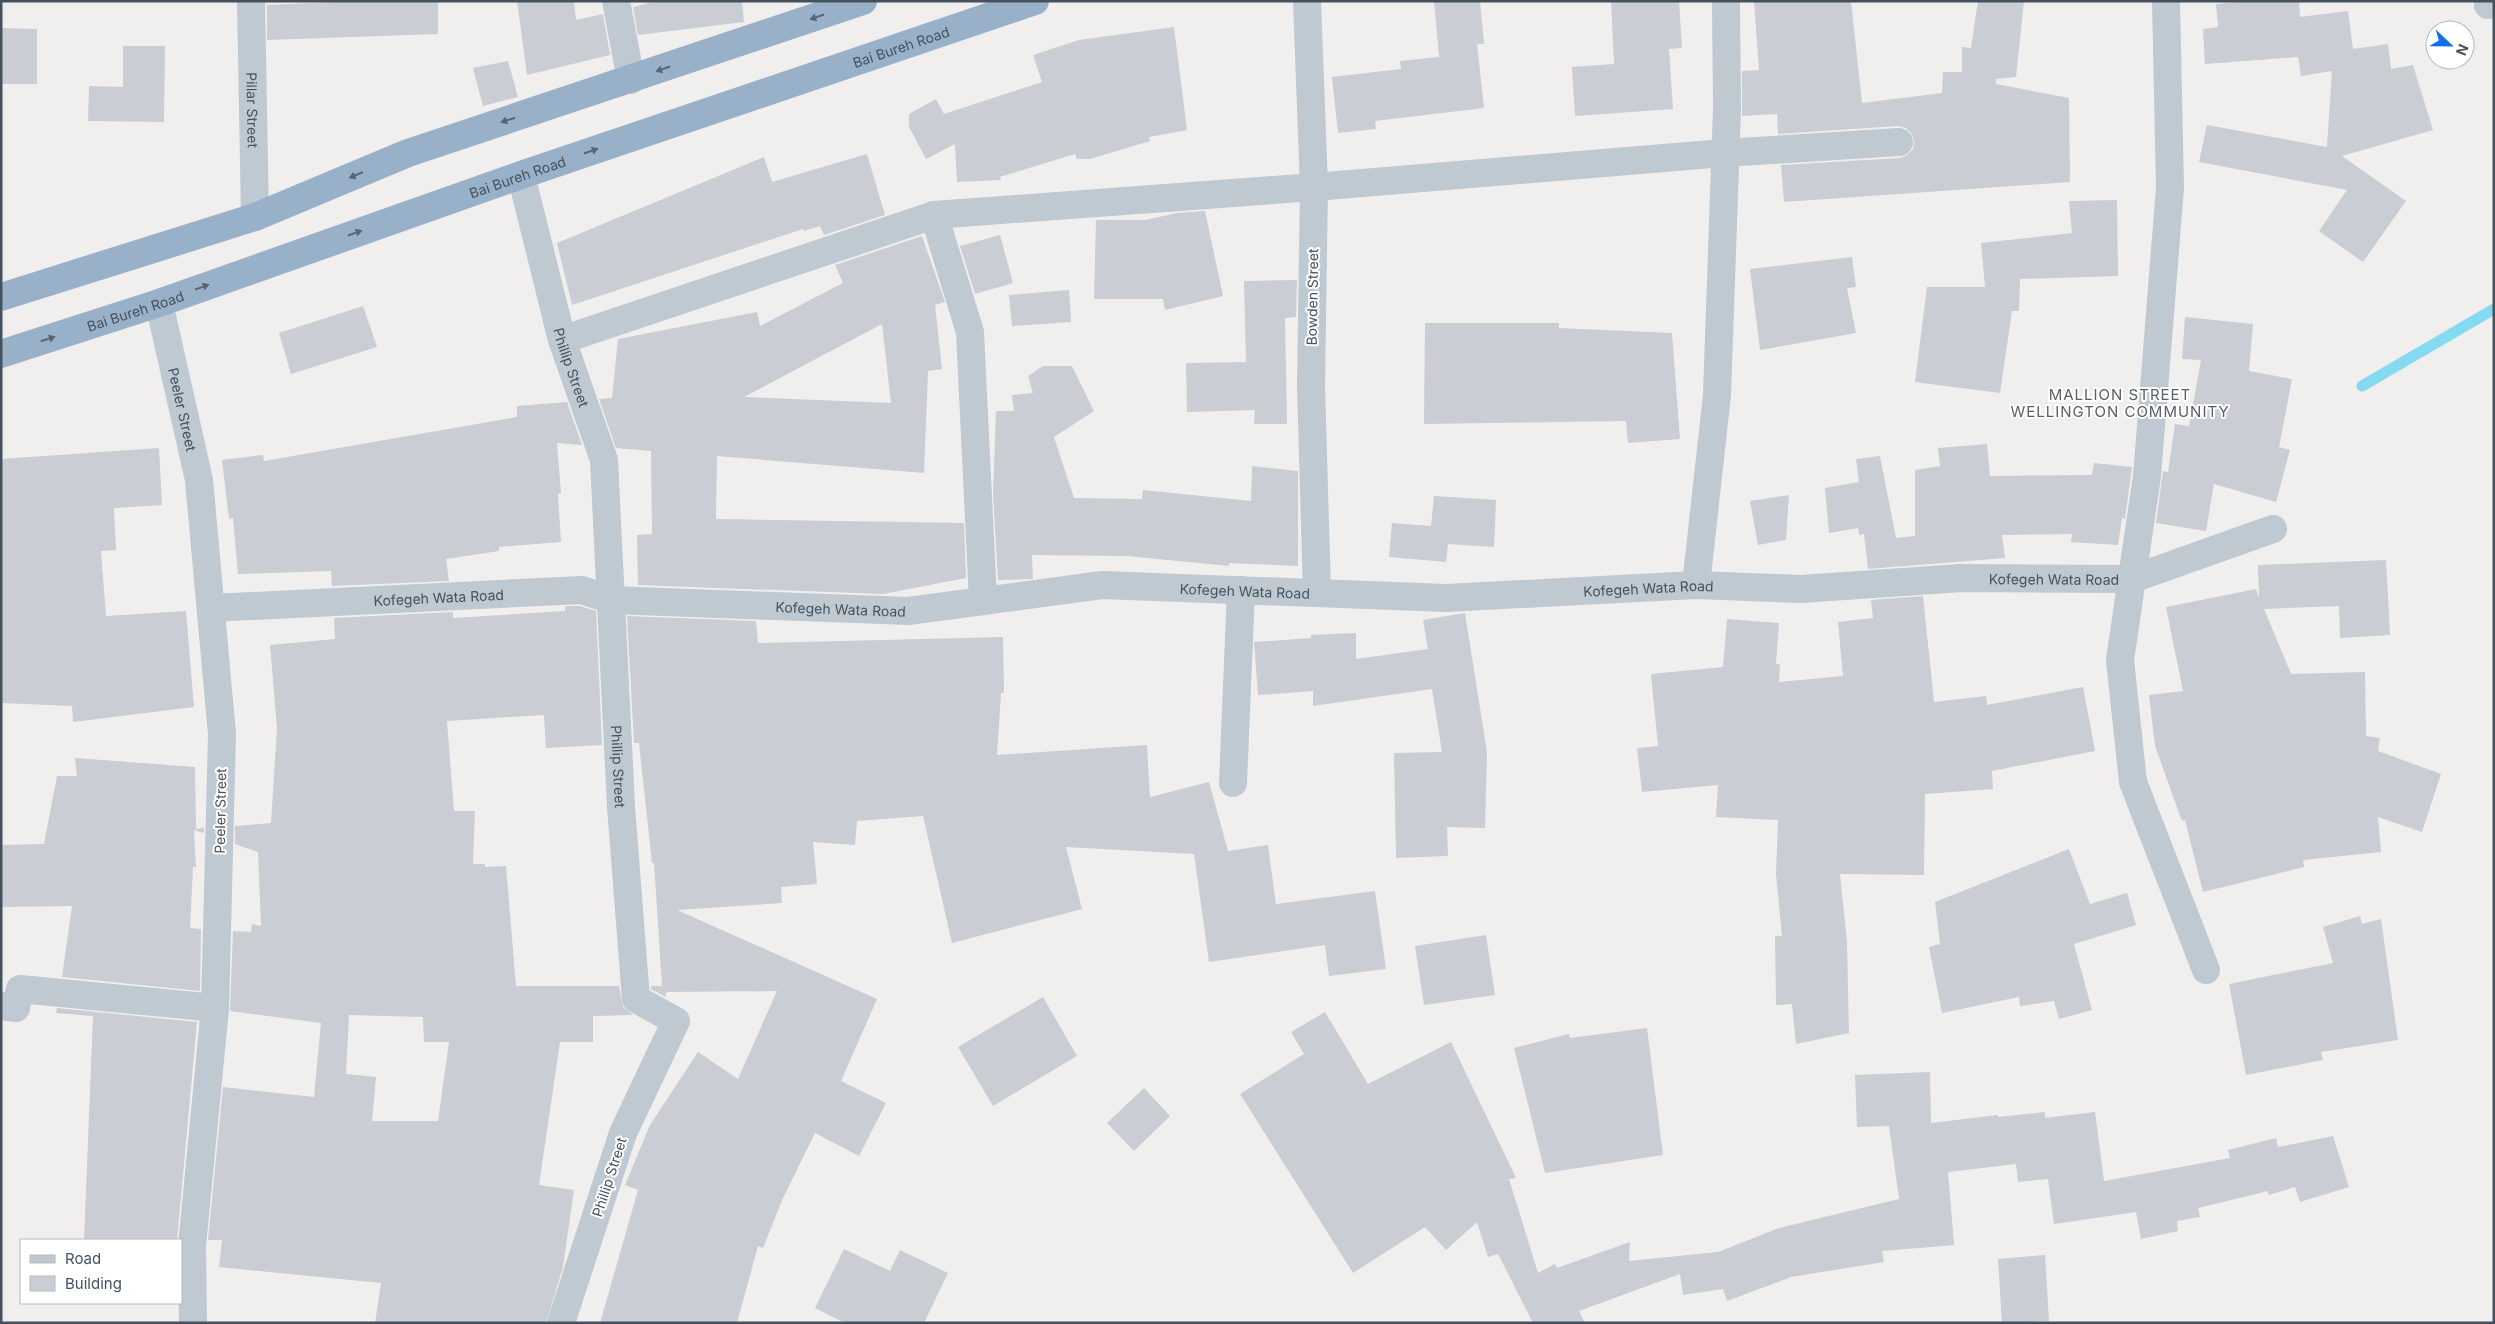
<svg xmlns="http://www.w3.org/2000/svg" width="2495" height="1324" viewBox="0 0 2495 1324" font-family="Inter,sans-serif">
  <rect width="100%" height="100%" fill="#f1eeee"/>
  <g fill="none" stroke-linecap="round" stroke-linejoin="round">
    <polyline stroke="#84daf1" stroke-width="11" points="2362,386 2494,309"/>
  </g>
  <g fill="#cacdd3" fill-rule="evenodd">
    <polygon points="358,1 438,1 438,34 267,40 267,5"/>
    <polygon points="517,1 574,1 576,20 603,14 610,55 527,75"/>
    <polygon points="656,1 742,1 744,22 638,35 633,7"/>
    <polygon points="1434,1 1480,1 1484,44 1477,44 1484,108 1375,121 1376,129 1338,133 1332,77 1401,69 1400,61 1439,57"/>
    <polygon points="1611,1 1679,1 1682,48 1669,49 1673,109 1575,116 1572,67 1614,64"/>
    <polygon points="1754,1 1851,1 1862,103 1942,93 1943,72 1962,72 1962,47 1971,48 1978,1 2024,1 2016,77 1996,79 1996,84 2069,98 2070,182 1784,202 1781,165 1900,158 1907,155 1913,149 1914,141 1912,134 1906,128 1898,126 1778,134 1777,114 1742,116 1742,71 1759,70"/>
    <polygon points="2246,1 2299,1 2300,17 2348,11 2353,49 2388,44 2391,69 2413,65 2433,130 2342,156 2406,201 2363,262 2319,231 2347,190 2199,162 2207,125 2327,147 2332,71 2301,76 2298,57 2205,64 2203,29 2218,27 2216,4"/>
    <polygon points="1174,27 1187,130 1149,137 1150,141 1090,159 1077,159 1075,154 1000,177 1001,180 957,182 955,144 926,159 909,127 909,114 936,99 944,114 1042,82 1033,55 1079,40"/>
    <polygon points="1,28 37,29 37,84 1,84"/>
    <polygon points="123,46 165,46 164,122 88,121 89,86 123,87"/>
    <polygon points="508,61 518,97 483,106 473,68"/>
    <polygon points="867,154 885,215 824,235 820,226 804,231 803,229 572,305 557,243 764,157 772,182"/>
    <polygon points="2117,200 2118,276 2020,279 2019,311 2012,311 2000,393 1915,382 1927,287 1985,287 1981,243 2072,233 2069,201"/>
    <polygon points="1205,211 1223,296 1165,310 1163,299 1094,299 1096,220 1145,220 1177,213"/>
    <polygon points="1000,235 1013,283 975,294 960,246"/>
    <path d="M 922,236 L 945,302 L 935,305 L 942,369 L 928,371 L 924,473 L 717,456 L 716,519 L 964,523 L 966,578 L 883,594 L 638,585 L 637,535 L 652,534 L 651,451 L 616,448 L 599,399 L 612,398 L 618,339 L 757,312 L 760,326 L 843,283 L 835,265 ZM 882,324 L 891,403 L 744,397 Z"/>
    <polygon points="1852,257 1856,287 1847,288 1856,333 1760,350 1750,269"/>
    <polygon points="1297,280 1296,317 1285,318 1287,424 1254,424 1255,410 1187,412 1186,363 1246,362 1244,281"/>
    <polygon points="1069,290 1071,322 1012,326 1009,295"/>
    <polygon points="363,306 377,347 291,374 279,333"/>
    <polygon points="2185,317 2253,324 2249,371 2292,379 2279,447 2290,450 2276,502 2214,484 2206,531 2156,523 2163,471 2168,472 2175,424 2189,426 2201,360 2182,359"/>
    <polygon points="1425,323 1559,323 1559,328 1672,333 1680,439 1628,443 1626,421 1424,424"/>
    <polygon points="1043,366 1072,366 1094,411 1054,437 1074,498 1142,499 1143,490 1251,501 1252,466 1298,471 1298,566 1229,563 1229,566 1127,556 1032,555 1033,579 998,580 993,494 996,411 1014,411 1012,395 1033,393 1028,376"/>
    <polygon points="567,402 582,445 557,443 561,493 558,494 561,542 499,547 499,551 446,559 449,581 332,586 331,571 238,574 233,518 229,519 222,460 263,455 264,461 517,417 517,406"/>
    <polygon points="1987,444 1990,476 2092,475 2094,463 2132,467 2125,519 2122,518 2118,545 2071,542 2072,534 2002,535 2005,558 1868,569 1864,534 1859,535 1858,528 1829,533 1825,488 1859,482 1856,459 1880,456 1896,538 1915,536 1915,470 1940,466 1938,448"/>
    <polygon points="159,448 162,505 114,508 116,550 101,551 106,616 186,611 194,707 73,722 72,706 1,703 1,459"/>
    <polygon points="1789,495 1786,540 1758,545 1750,501"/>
    <polygon points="1434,496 1496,500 1494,547 1448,544 1446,562 1389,557 1392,523 1431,526"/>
    <polygon points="2386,560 2390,635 2340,638 2339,606 2264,609 2291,674 2365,672 2366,736 2380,738 2378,751 2441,774 2422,832 2378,817 2381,852 2303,860 2304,867 2203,892 2185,820 2182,821 2155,746 2149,695 2183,691 2166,607 2256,589 2259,598 2258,565"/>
    <polygon points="1923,596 1934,702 1986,696 1987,705 2083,687 2095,751 1992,771 1993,789 1925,794 1924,875 1840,874 1847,942 1849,1033 1796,1044 1792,1004 1776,1005 1775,936 1782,936 1776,874 1778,820 1716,817 1718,785 1642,792 1637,748 1658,746 1651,674 1723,667 1727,619 1779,623 1776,664 1780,664 1779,682 1843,676 1838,622 1873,618 1871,600"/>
    <path d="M 565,606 L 580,606 L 596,611 L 602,745 L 546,748 L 544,715 L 447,721 L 454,811 L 475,811 L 473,864 L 485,864 L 485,867 L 506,866 L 516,986 L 619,986 L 623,1007 L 633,1015 L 593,1016 L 593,1042 L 560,1042 L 539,1185 L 574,1190 L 563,1267 L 546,1323 L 375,1323 L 381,1283 L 219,1267 L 222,1240 L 208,1240 L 223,1087 L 314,1097 L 321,1023 L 230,1011 L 233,931 L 251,932 L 252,924 L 261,926 L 258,852 L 235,844 L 235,826 L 271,823 L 277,728 L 270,645 L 335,639 L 334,618 L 453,612 L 453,618 L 565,611 ZM 349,1015 L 423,1017 L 424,1042 L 449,1042 L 438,1121 L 372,1121 L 376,1077 L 346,1074 Z"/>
    <polygon points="1465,613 1487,752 1485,828 1447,827 1448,856 1396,858 1394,753 1442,752 1432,689 1313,706 1313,691 1258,695 1254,642 1311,638 1311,635 1356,633 1356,659 1428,649 1423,620"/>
    <polygon points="627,616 756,621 758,643 1003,637 1004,693 1001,693 997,755 1147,745 1150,797 1209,782 1228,851 1268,845 1276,904 1375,891 1386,969 1329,976 1325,945 1209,962 1194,854 1066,847 1082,909 952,943 923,816 857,821 855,845 813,842 817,884 781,887 782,903 677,910 877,999 841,1081 886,1103 859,1156 815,1133 783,1198 763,1248 758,1246 737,1323 600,1323 638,1190 625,1185 650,1125 698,1052 738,1079 777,991 666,992 666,997 651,989 651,986 662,986 654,863 652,863 639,743 634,743"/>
    <polygon points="75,758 195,767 196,829 204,828 204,833 194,830 196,867 193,867 190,928 201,929 200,991 62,977 72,906 1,907 1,845 44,844 57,776 77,776"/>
    <polygon points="2069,849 2090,904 2127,893 2136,925 2074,944 2092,1010 2059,1019 2054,1001 2020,1006 2019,997 1942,1013 1929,947 1940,944 1935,902"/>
    <polygon points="2360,916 2362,924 2381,919 2398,1040 2321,1052 2323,1060 2246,1075 2229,984 2333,963 2323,927"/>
    <polygon points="1486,935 1495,995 1424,1005 1415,946"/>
    <polygon points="1043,997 1077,1056 993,1106 958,1047"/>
    <polygon points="57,1008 197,1022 177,1240 84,1240 93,1016 56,1013"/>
    <polygon points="1325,1012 1368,1084 1451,1042 1516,1178 1509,1179 1538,1273 1555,1264 1557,1268 1630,1242 1629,1261 1718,1252 1779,1228 1899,1199 1889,1126 1857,1127 1855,1075 1930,1072 1931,1123 1998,1115 1998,1117 2045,1112 2045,1118 2095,1112 2104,1181 2230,1158 2228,1150 2276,1138 2278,1147 2333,1136 2349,1187 2300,1202 2295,1187 2269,1195 2268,1191 2198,1208 2200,1217 2177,1221 2178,1231 2141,1239 2136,1212 2054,1224 2048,1179 2018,1182 2016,1164 1948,1172 1954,1245 1882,1251 1884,1262 1791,1277 1727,1301 1723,1289 1683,1295 1680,1274 1579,1311 1585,1323 1533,1323 1498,1254 1488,1257 1477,1222 1446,1250 1425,1227 1353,1273 1240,1094 1304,1054 1291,1032"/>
    <polygon points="1647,1028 1663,1155 1545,1173 1514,1048 1569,1034 1570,1038"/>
    <polygon points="1144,1088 1170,1116 1134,1151 1107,1123"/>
    <polygon points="844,1249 890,1271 900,1250 948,1273 924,1323 845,1323 815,1308"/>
    <polygon points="2045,1255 2049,1321 2002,1323 1998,1259"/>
  </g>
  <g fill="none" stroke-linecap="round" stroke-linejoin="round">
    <g stroke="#bec9d1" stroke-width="28">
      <path id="s1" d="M 251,1 L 255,217"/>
      <polyline points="616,1 631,80"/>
      <polyline points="1307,1 1314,187 1311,386 1317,593"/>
      <polyline points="2166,1 2170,188 2147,476 2120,660 2133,782 2206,970"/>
      <polyline points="2488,1 2488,5"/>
      <path id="s2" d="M 521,175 L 562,340 L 604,460 L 621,807 L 636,999 L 676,1021 L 623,1133 L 561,1323"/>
      <polyline points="934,215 970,332 983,601"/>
      <path id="s3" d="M 159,303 L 199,480 L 222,734 L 215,1008 L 192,1246 L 193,1323"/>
      <polyline points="562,340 934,215 1314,187 1724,153 1899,142"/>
      <polyline points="1696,585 1717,395 1727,108 1726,1"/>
      <path id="s4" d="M 211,608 L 582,590 L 611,600 L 908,611 L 1102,585 L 1446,598 L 1696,585 L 1801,589 L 1961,578 L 2132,579 L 2273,529"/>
      <polyline points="1233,783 1241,590"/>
      <polyline points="1,1006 16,1008 20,989 215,1008"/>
    </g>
    <g stroke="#98b0c8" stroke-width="28">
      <polyline points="1,297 255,217 408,153 863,1"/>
      <path id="s5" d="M 1,354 L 159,303 L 521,175 L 1035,1"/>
    </g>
  </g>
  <defs><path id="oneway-solid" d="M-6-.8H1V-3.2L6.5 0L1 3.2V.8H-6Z" transform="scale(1.25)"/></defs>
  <g fill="#566572">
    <use href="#oneway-solid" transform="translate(817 17) rotate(161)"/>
    <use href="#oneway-solid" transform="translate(663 69) rotate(161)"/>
    <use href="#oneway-solid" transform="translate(508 120) rotate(162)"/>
    <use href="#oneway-solid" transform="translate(591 151) rotate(-19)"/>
    <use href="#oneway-solid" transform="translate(356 175) rotate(157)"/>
    <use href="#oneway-solid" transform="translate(355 233) rotate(-20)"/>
    <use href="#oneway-solid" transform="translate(202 287) rotate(-20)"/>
    <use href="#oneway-solid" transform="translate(48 339) rotate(-18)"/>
  </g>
  <g text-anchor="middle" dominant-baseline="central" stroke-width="4" stroke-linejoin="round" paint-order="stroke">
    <g font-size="14" fill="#45525d" stroke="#fff">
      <text stroke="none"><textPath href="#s5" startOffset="951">Bai Bureh Road</textPath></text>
      <text stroke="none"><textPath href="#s1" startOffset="109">Pillar Street</textPath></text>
      <text stroke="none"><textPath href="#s5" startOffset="546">Bai Bureh Road</textPath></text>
      <text transform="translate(1312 297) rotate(-89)">Bowden Street</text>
      <text stroke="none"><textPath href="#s5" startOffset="141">Bai Bureh Road</textPath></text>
      <text stroke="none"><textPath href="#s2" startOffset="199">Phillip Street</textPath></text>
      <text stroke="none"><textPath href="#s3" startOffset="109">Peeler Street</textPath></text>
      <text stroke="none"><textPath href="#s4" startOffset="1848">Kofegeh Wata Road</textPath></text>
      <text stroke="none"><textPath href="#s4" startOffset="1442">Kofegeh Wata Road</textPath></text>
      <text stroke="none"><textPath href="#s4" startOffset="1038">Kofegeh Wata Road</textPath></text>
      <text stroke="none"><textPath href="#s4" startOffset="228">Kofegeh Wata Road</textPath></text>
      <text stroke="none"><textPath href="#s4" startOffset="632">Kofegeh Wata Road</textPath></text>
      <text stroke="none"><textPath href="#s2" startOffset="604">Phillip Street</textPath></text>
      <text transform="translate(220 811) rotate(-89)">Peeler Street</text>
      <text transform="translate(609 1177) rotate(-72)">Phillip Street</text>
    </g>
    <g font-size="15" letter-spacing="1" fill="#5a5f64" stroke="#fff">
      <text x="2120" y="394">MALLION STREET<tspan x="2120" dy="17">WELLINGTON COMMUNITY</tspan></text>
    </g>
  </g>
  <rect width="2495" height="1324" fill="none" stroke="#45525d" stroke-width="5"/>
  <rect x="20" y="1239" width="162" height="65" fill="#ffffff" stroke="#b5babe"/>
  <rect x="30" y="1255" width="25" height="8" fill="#bec9d1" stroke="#b5babe"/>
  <text x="65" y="1264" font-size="15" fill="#45525d">Road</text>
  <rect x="30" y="1276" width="25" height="15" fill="#cacdd3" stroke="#b5babe"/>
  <text x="65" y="1289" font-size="15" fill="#45525d">Building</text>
  <g transform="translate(2450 45) rotate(112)"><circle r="24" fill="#ffffff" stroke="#b5babe"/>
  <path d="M0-4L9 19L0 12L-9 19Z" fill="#0f6eeb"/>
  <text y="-8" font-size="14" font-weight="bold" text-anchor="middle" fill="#45525d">N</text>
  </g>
</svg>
